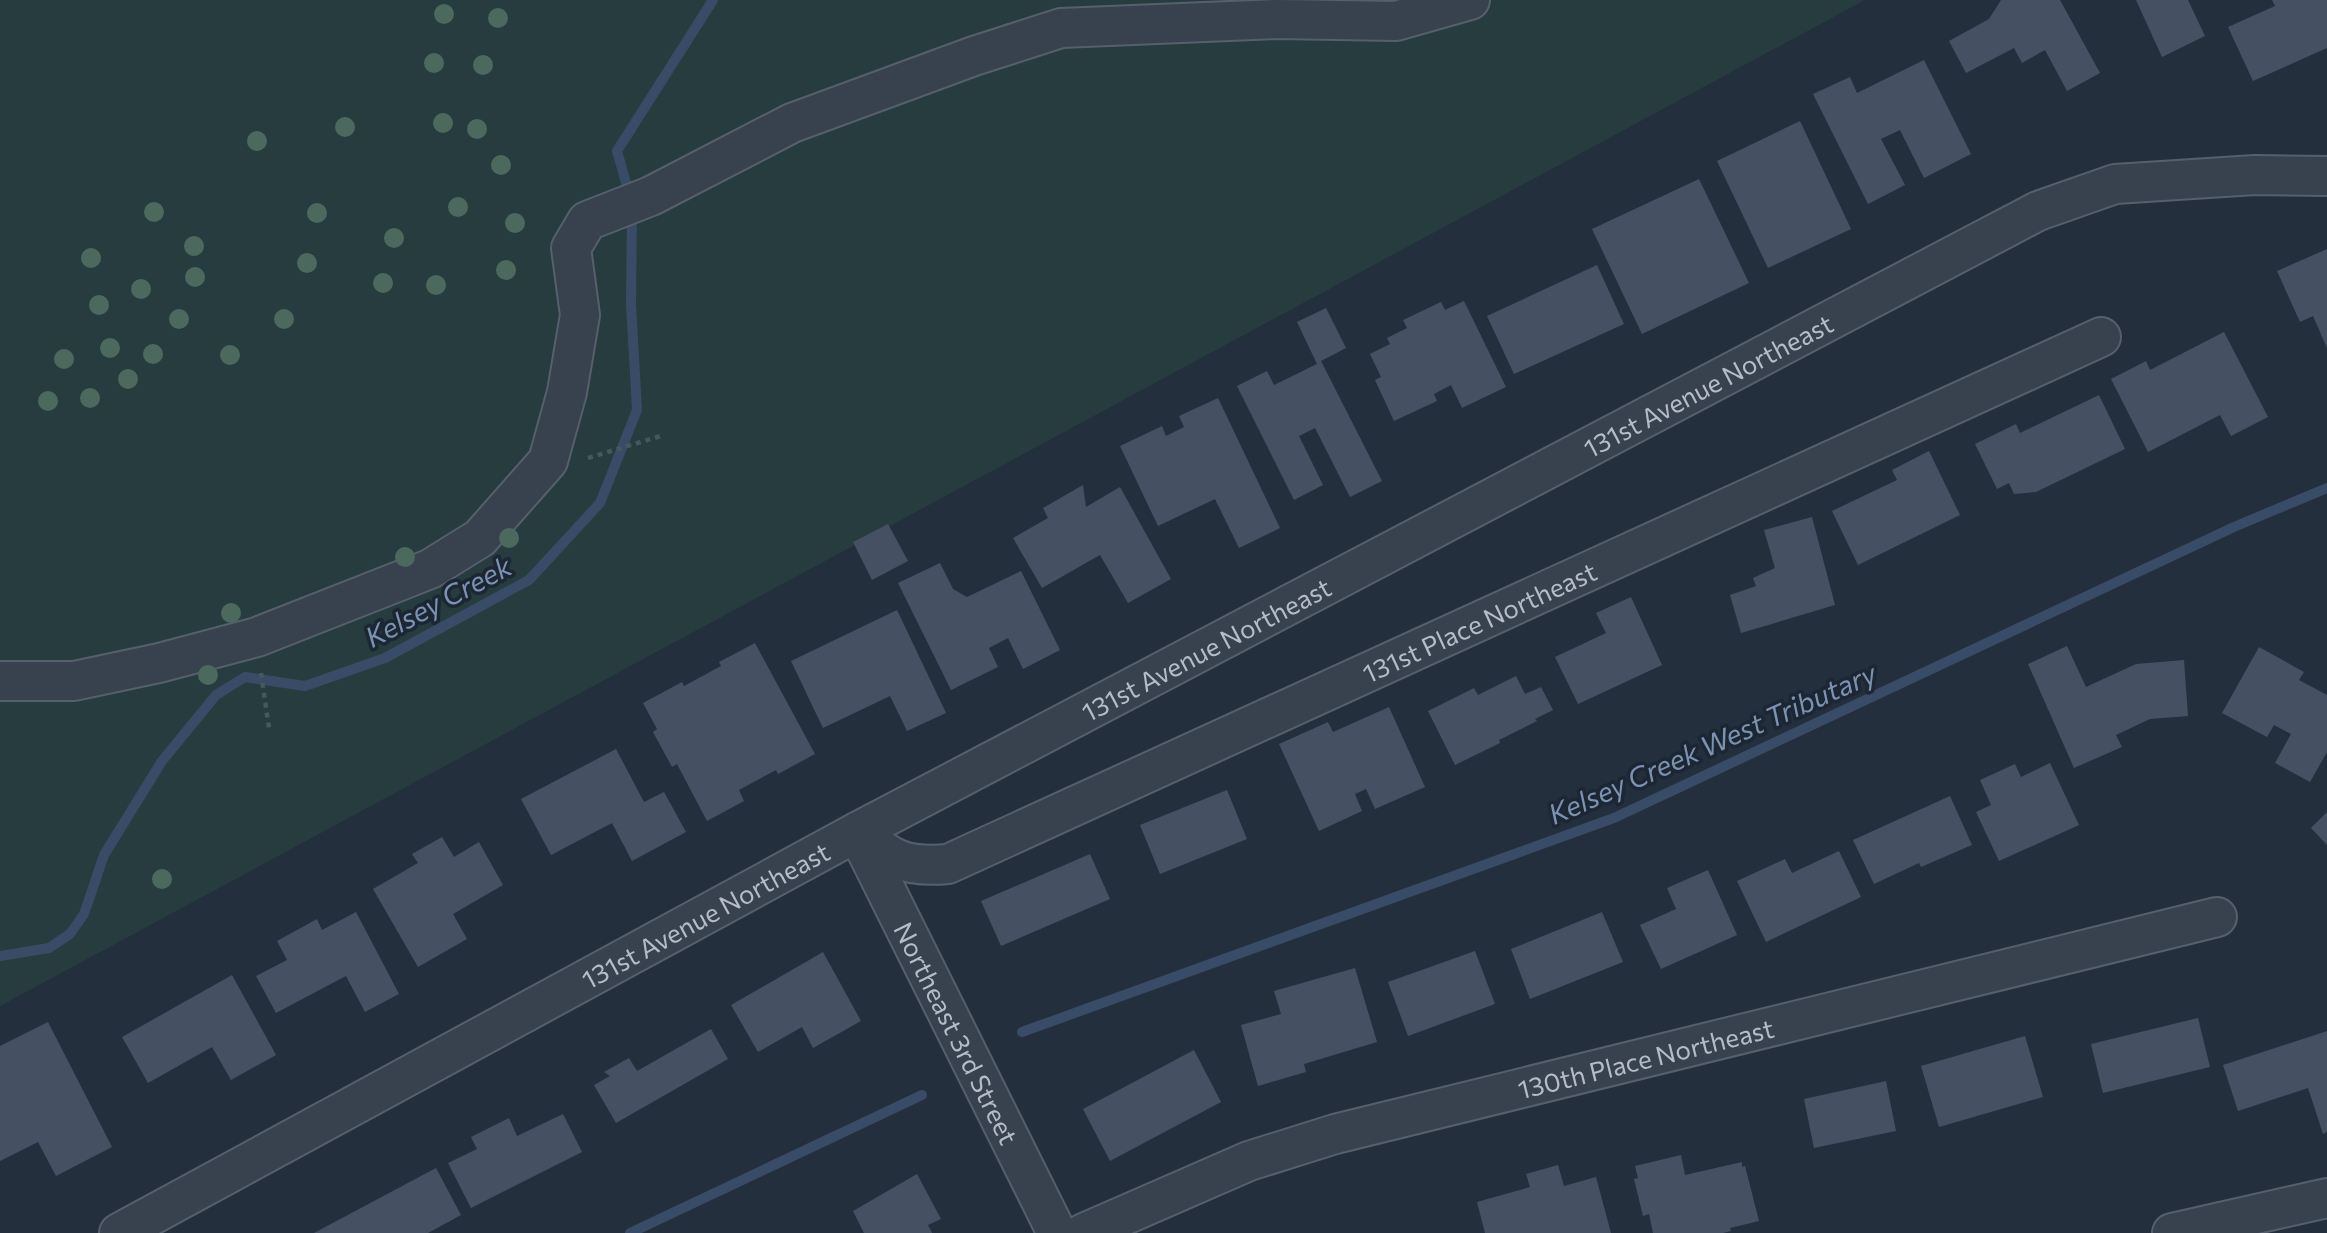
<svg xmlns="http://www.w3.org/2000/svg" width="2327" height="1233" viewBox="0 0 2327 1233" font-family="Commissioner,sans-serif">
  <rect width="100%" height="100%" fill="#242f3e"/>
  <polygon fill="#263c3f" points="0,0 1865,0 0,1006"/>
  <g fill="none" stroke-linecap="round" stroke-linejoin="round">
    <g stroke="#394c67" stroke-width="10">
      <polyline points="630,197 617,151 713,0"/>
      <polyline points="0,956 49,948 70,934 84,914 104,855 162,761 216,695 245,677 305,686 385,658 529,580 600,503 637,410 631,304 632,213"/>
      <polyline points="1022,1032 1614,818 2234,527 2327,488"/>
      <polyline points="630,1233 922,1095"/>
    </g>
  </g>
  <g fill="#455162">
    <polygon points="2001,0 2060,0 2100,73 2067,91 2045,50 2022,63 2014,48 1966,73 1949,41 1989,19"/>
    <polygon points="2136,0 2188,0 2205,36 2162,57"/>
    <polygon points="2272,0 2327,0 2327,48 2253,81 2228,27 2275,6"/>
    <polygon points="1924,60 1971,154 1924,178 1900,130 1881,139 1905,185 1868,204 1813,94 1850,77 1857,93"/>
    <polygon points="1800,121 1851,229 1768,268 1717,161"/>
    <polygon points="1699,179 1749,283 1642,334 1592,229"/>
    <polygon points="2327,249 2327,348 2313,316 2300,322 2277,271"/>
    <polygon points="1597,265 1624,324 1514,374 1487,316"/>
    <polygon points="1464,301 1506,387 1462,408 1451,385 1434,394 1437,401 1394,421 1375,380 1381,377 1370,354 1390,344 1387,338 1407,328 1403,320 1441,302 1445,310"/>
    <polygon points="1326,308 1346,348 1321,361 1382,481 1350,497 1315,428 1299,436 1323,485 1294,500 1237,386 1267,371 1274,385 1317,364 1297,322"/>
    <polygon points="2224,332 2268,417 2231,436 2220,415 2148,452 2111,379 2146,361 2150,370"/>
    <polygon points="2099,395 2125,449 2036,492 2014,494 2009,483 1997,489 1975,444 2016,424 2020,433"/>
    <polygon points="1218,398 1280,528 1239,548 1215,499 1158,526 1120,446 1162,426 1166,436 1184,427 1179,416"/>
    <polygon points="1929,451 1960,515 1858,565 1832,511 1897,480 1892,470"/>
    <polygon points="1083,485 1086,507 1120,487 1171,579 1128,603 1100,555 1042,588 1013,538 1048,518 1043,508"/>
    <polygon points="1812,517 1835,605 1741,633 1730,595 1756,586 1753,578 1775,568 1764,530"/>
    <polygon points="888,524 908,561 872,580 853,542"/>
    <polygon points="940,563 953,589 967,597 1021,571 1060,650 1023,669 1008,638 989,648 998,667 951,690 898,583"/>
    <polygon points="1631,597 1662,665 1578,704 1555,657 1606,633 1596,613"/>
    <polygon points="897,610 946,713 907,731 890,696 823,728 791,661"/>
    <polygon points="755,643 815,754 778,774 776,770 739,790 744,801 707,821 677,764 672,767 653,732 657,729 643,703 682,682 684,686 721,666 719,662"/>
    <polygon points="2067,646 2086,687 2136,664 2184,660 2188,716 2150,719 2116,735 2122,747 2074,768 2028,664"/>
    <polygon points="2259,647 2304,672 2299,680 2327,695 2327,752 2310,782 2275,763 2291,734 2274,725 2267,737 2222,713"/>
    <polygon points="1516,676 1525,694 1541,687 1553,710 1535,719 1537,721 1499,740 1500,743 1455,765 1428,711 1474,688 1478,695"/>
    <polygon points="1389,707 1425,787 1375,809 1366,789 1355,794 1362,811 1319,831 1279,744 1328,722 1333,732"/>
    <polygon points="616,749 644,802 664,792 686,832 632,861 612,823 551,855 521,799"/>
    <polygon points="2050,763 2079,825 1999,861 1976,812 1991,805 1980,780 2015,764 2021,777"/>
    <polygon points="1227,790 1247,839 1160,874 1140,825"/>
    <polygon points="1950,796 1972,845 1921,867 1919,863 1874,884 1853,840"/>
    <polygon points="2327,812 2327,845 2311,828"/>
    <polygon points="442,837 454,857 479,842 503,885 453,914 467,939 418,967 373,889 418,863 412,854"/>
    <polygon points="1839,851 1861,897 1766,942 1737,881 1785,859 1792,873"/>
    <polygon points="1090,854 1110,899 1001,946 981,901"/>
    <polygon points="1708,870 1737,935 1661,969 1640,925 1676,909 1667,888"/>
    <polygon points="356,912 399,994 365,1012 346,976 276,1013 256,976 287,960 277,941 317,919 322,930"/>
    <polygon points="1602,912 1623,962 1530,999 1511,949"/>
    <polygon points="1475,951 1495,1004 1408,1036 1388,982"/>
    <polygon points="823,952 861,1021 813,1048 802,1027 758,1052 731,1005"/>
    <polygon points="1355,968 1377,1042 1304,1064 1306,1072 1258,1086 1241,1025 1281,1014 1274,991"/>
    <polygon points="232,975 276,1055 231,1080 212,1047 148,1083 122,1037"/>
    <polygon points="2198,1018 2210,1067 2103,1093 2091,1044"/>
    <polygon points="48,1022 112,1147 56,1176 38,1142 0,1161 0,1046"/>
    <polygon points="711,1029 728,1059 616,1123 594,1085 610,1076 604,1072 629,1058 637,1071"/>
    <polygon points="2327,1031 2327,1132 2323,1134 2308,1088 2238,1111 2223,1065"/>
    <polygon points="2025,1036 2043,1097 1939,1127 1921,1066"/>
    <polygon points="1194,1050 1221,1102 1110,1161 1083,1109"/>
    <polygon points="1886,1081 1896,1131 1814,1148 1804,1099"/>
    <polygon points="563,1114 582,1152 471,1208 448,1163 477,1149 471,1137 509,1118 517,1136"/>
    <polygon points="1681,1155 1685,1175 1742,1162 1742,1167 1745,1166 1759,1221 1730,1228 1731,1231 1723,1233 1653,1233 1649,1214 1643,1216 1634,1179 1638,1178 1635,1166"/>
    <polygon points="1558,1165 1564,1186 1596,1177 1611,1233 1485,1233 1477,1202 1530,1187 1526,1174"/>
    <polygon points="436,1168 461,1215 428,1233 314,1233"/>
    <polygon points="917,1174 941,1219 928,1225 932,1233 864,1233 853,1211"/>
  </g>
  <g fill="none" stroke-linecap="round" stroke-linejoin="round">
    <g stroke="#565f6c" stroke-width="42">
      <g id="minor">
        <polyline points="0,681 74,681 159,663 257,637 430,569 480,538 548,461 567,392 580,315 571,248 587,221 651,196 792,123 974,56 1061,28 1276,19 1396,21 1470,0"/>
        <path id="s1" d="M 857,832 C 891,859 904,868 948,864 L 2101,337"/>
        <path id="s2" d="M 858,834 L 1057,1233"/>
        <path id="s3" d="M 119,1233 L 857,832 L 2038,211 L 2115,184 L 2255,175 L 2327,176"/>
        <path id="s4" d="M 1084,1233 L 1249,1161 L 1335,1134 L 2217,917"/>
        <polyline points="2172,1233 2327,1198"/>
      </g>
    </g>
    <g stroke="#44595c" stroke-width="4.5" stroke-dasharray="5 5" stroke-linecap="butt">
      <polyline points="588,458 664,435"/>
      <polyline points="261,673 269,728"/>
    </g>
    <use href="#minor" stroke="#38414e" stroke-width="38"/>
  </g>
  <g fill="#4b6a5d">
    <circle cx="444" cy="14" r="10"/>
    <circle cx="498" cy="18" r="10"/>
    <circle cx="434" cy="63" r="10"/>
    <circle cx="483" cy="65" r="10"/>
    <circle cx="443" cy="123" r="10"/>
    <circle cx="345" cy="127" r="10"/>
    <circle cx="477" cy="129" r="10"/>
    <circle cx="257" cy="141" r="10"/>
    <circle cx="501" cy="165" r="10"/>
    <circle cx="458" cy="207" r="10"/>
    <circle cx="154" cy="212" r="10"/>
    <circle cx="317" cy="213" r="10"/>
    <circle cx="515" cy="223" r="10"/>
    <circle cx="394" cy="238" r="10"/>
    <circle cx="194" cy="246" r="10"/>
    <circle cx="91" cy="258" r="10"/>
    <circle cx="307" cy="263" r="10"/>
    <circle cx="506" cy="270" r="10"/>
    <circle cx="195" cy="277" r="10"/>
    <circle cx="383" cy="283" r="10"/>
    <circle cx="436" cy="285" r="10"/>
    <circle cx="141" cy="289" r="10"/>
    <circle cx="99" cy="305" r="10"/>
    <circle cx="179" cy="319" r="10"/>
    <circle cx="284" cy="319" r="10"/>
    <circle cx="110" cy="348" r="10"/>
    <circle cx="153" cy="354" r="10"/>
    <circle cx="230" cy="355" r="10"/>
    <circle cx="64" cy="359" r="10"/>
    <circle cx="128" cy="379" r="10"/>
    <circle cx="90" cy="398" r="10"/>
    <circle cx="48" cy="401" r="10"/>
    <circle cx="509" cy="538" r="10"/>
    <circle cx="405" cy="557" r="10"/>
    <circle cx="231" cy="613" r="10"/>
    <circle cx="208" cy="675" r="10"/>
    <circle cx="162" cy="879" r="10"/>
  </g>
  <g text-anchor="middle" dominant-baseline="central" stroke-width="7" stroke-linejoin="round" paint-order="stroke">
    <g font-size="26" fill="#b4bcc9" stroke="#1d2633">
      <text stroke="none"><textPath href="#s3" startOffset="1801">131st Avenue Northeast</textPath></text>
      <text stroke="none"><textPath href="#s1" startOffset="684">131st Place Northeast</textPath></text>
      <text stroke="none"><textPath href="#s3" startOffset="1234">131st Avenue Northeast</textPath></text>
      <text stroke="none"><textPath href="#s3" startOffset="667">131st Avenue Northeast</textPath></text>
      <text stroke="none"><textPath href="#s2" startOffset="222">Northeast 3rd Street</textPath></text>
      <text stroke="none"><textPath href="#s4" startOffset="590">130th Place Northeast</textPath></text>
    </g>
    <g font-size="28" font-style="italic" fill="#7c92b1" stroke="#1d2633">
      <text transform="translate(438 601) rotate(-28)">Kelsey Creek</text>
      <text transform="translate(1712 743) rotate(-24)">Kelsey Creek West Tributary</text>
    </g>
  </g>
</svg>
